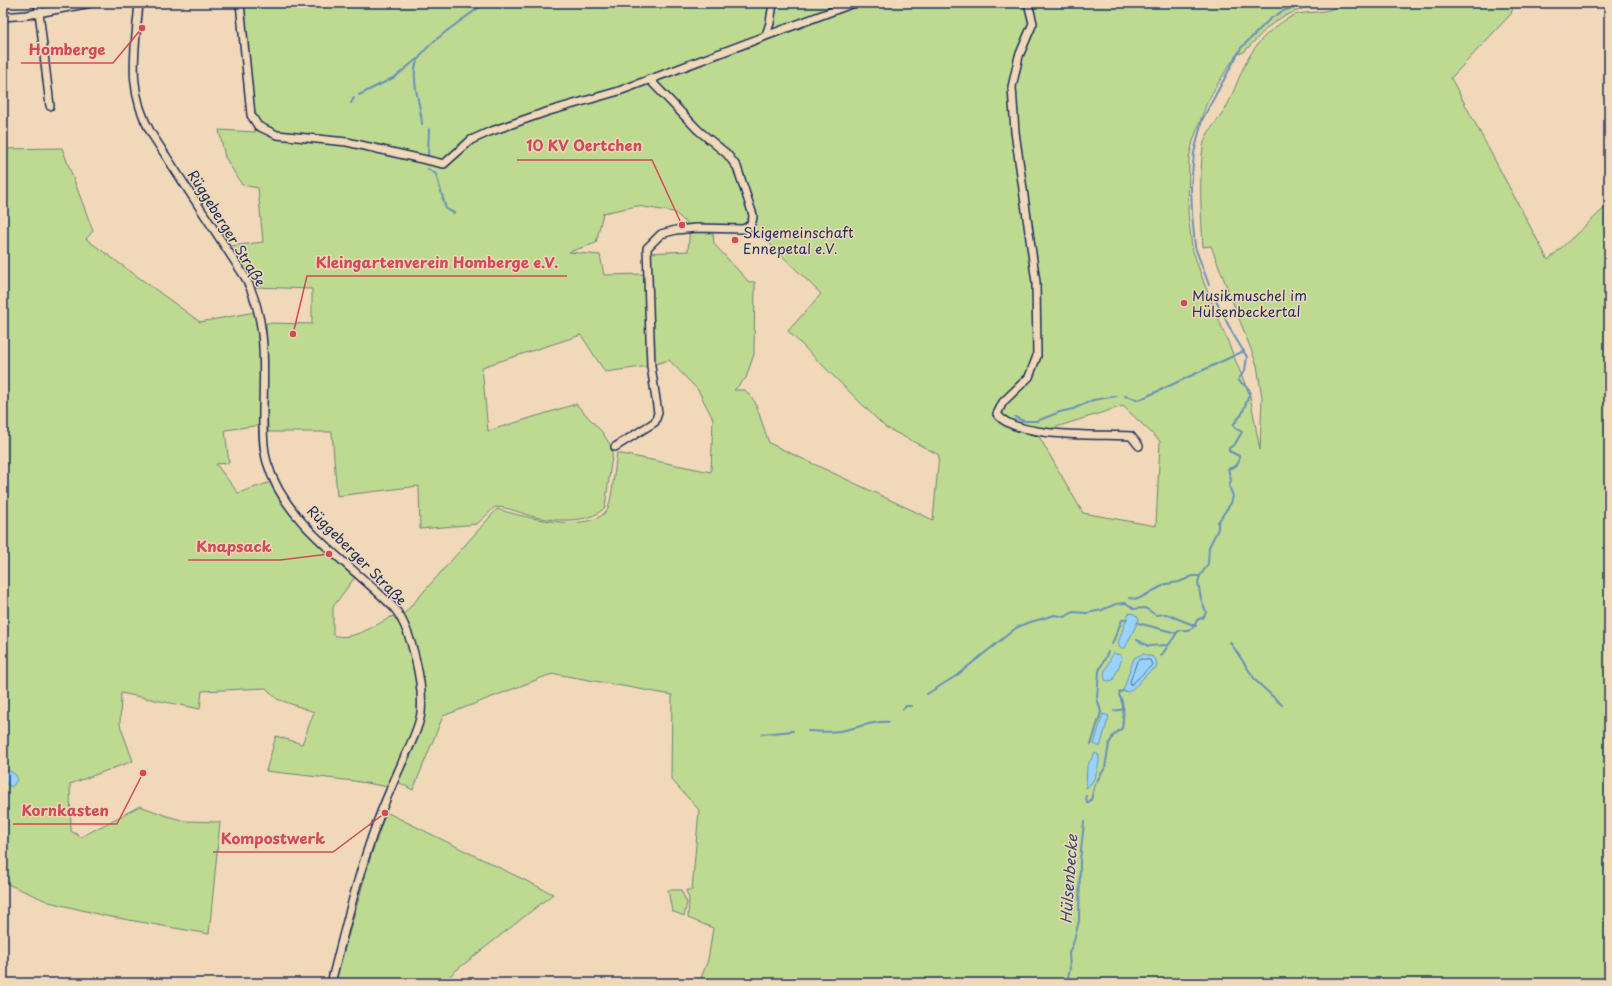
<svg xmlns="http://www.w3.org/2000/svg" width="1612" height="986" viewBox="0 0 1612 986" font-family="'Playpen Sans',sans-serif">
  <rect width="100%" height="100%" fill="#f0d8b8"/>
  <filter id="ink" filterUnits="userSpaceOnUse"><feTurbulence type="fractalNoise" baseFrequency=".025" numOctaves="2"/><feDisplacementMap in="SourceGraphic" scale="8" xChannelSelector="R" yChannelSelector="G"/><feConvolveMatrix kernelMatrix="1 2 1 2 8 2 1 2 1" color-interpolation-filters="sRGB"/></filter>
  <g filter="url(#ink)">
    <g fill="#bed990" stroke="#6c8477" fill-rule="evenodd">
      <path d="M 244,3 L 1317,3 L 1282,17 L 1268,27 L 1244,52 L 1236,55 L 1215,88 L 1206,105 L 1193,141 L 1189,158 L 1188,212 L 1192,248 L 1204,283 L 1250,396 L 1260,450 L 1262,397 L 1257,365 L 1211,246 L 1203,247 C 1201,214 1199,180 1203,147 C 1205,131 1220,120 1227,106 C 1242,74 1247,47 1277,26 C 1283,21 1291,16 1298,14 C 1312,11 1331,14 1341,3 L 1514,3 L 1511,14 L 1451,78 L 1548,260 L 1609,204 L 1609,983 L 699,983 L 708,960 L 713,928 L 688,918 L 689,899 L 686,890 L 692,890 L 699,810 L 671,779 L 672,695 L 556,674 L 549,675 L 443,716 L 413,790 L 398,782 C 407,763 418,743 423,723 C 430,695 416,639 403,615 L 497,509 C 519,516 595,536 608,508 C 612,499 615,465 617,453 L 711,472 L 713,419 L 698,390 L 669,360 L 652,365 L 648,253 L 688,251 L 690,226 L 674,212 L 637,206 L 603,213 L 596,243 L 569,252 L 600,255 L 604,275 L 647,274 L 649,366 L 605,372 L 581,335 L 482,367 L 488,431 L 576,404 L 602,432 L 613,449 L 605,507 C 591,524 555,521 535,517 C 522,514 509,507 495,507 L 477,524 L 420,529 L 419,486 L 337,496 L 332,432 L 268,432 L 266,323 L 312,324 L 312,289 L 253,287 L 250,279 L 229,249 L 231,246 L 263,242 L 258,188 L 242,185 L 225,157 L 219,130 L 255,132 ZM 712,225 L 745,225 L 751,230 L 755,238 L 755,229 L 821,294 L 788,331 L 885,427 L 939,455 L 933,520 L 769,443 L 755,402 L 745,390 L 734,390 L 746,378 L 754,354 L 755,282 L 749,282 L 714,244 ZM 1123,406 L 1160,441 L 1156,526 L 1083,513 L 1037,433 Z"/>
      <path d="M 62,148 L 93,231 L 86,239 L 200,322 L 255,312 L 259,331 L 261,425 L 225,430 L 229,463 L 216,464 L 238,493 L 271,482 C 284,513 329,554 355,577 L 333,607 L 333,635 C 352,642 377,624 393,616 C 397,621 401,626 403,632 C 412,651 421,698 416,719 C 411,742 398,765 389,787 L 354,781 L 266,771 L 276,736 L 302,744 L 314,712 L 277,699 L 266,688 L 202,691 L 200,709 L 121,693 L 120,725 L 133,761 L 70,784 L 71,831 L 81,837 L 140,806 L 167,816 L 185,821 L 220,822 L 209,934 L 106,916 L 49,902 L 3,882 L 3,149 Z"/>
      <polygon points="386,812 553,894 454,972 443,983 335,983 370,859"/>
      <polygon points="668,890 681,890 687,903 684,916 672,911"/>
    </g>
    <g fill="#99d3f9" stroke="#6791bb">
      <polygon points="1131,613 1136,615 1139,619 1125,648 1120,648 1118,643 1128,614"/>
      <polygon points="1113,653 1121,655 1122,659 1113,680 1108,681 1105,680 1104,673"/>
      <path d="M 1143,654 L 1153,657 L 1157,663 L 1156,668 C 1145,672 1139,686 1128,692 L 1123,691 L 1134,658 Z"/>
      <polygon points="1103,714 1109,716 1100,747 1094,744"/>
      <path d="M 1095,753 L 1099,755 C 1100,765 1095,783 1086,788 L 1087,766 Z"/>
      <path d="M 8,770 L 16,775 L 17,780 L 12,787 C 6,785 3,781 3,775 Z"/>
    </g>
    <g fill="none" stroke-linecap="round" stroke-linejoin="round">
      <polygon stroke="#4d719c" stroke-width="1" points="1143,659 1150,660 1152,665 1131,685 1130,682 1137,661"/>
      <g stroke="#6791bb" stroke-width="2">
        <polyline points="359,95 395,77 417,59"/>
        <polyline points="351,103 354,98"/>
        <path d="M 422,124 C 421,106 413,88 415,70 C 416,46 467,19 484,3"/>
        <polyline points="428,155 429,129"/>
        <polyline points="428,169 436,174 446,209 454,213"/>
        <polyline points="1209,285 1195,247 1192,213 1191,186 1194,153 1202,120 1241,48 1270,19 1281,12 1304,3"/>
        <polyline points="1125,396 1139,400 1244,351"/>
        <polyline points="1015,417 1023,421 1037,421 1060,412 1073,409 1093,400 1117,396"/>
        <polyline points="1129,598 1138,599 1166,584 1179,582 1193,576 1200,576"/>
        <polyline points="1138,623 1176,633"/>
        <polyline points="1137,640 1148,646 1167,645"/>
        <polyline points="1230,642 1256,681 1282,705"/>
        <polyline points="1112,644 1122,620 1127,619"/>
        <path d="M 1161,656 L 1179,630 C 1188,631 1194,630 1197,620 L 1204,617 L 1206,612 L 1201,599 L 1198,582 L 1200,576 L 1208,564 L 1209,547 L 1218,529 L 1218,522 L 1231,503 L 1233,496 L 1229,486 L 1231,480 L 1228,469 L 1236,466 L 1239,461 L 1239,456 L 1229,451 L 1229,448 L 1235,444 L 1242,432 L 1235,428 L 1233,425 L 1242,414 L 1250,392 L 1249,389 L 1238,380 L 1245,370 L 1247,357 L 1233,334 L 1214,297"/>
        <polyline points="927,694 956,676 1016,628 1027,623 1055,615 1065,617 1073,612 1087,613 1102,610 1116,604 1126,603 1134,609 1145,608 1156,615 1166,614 1196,626"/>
        <polyline points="903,709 906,706 911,706"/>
        <polyline points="1114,711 1124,709"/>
        <path d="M 808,731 C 818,731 829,733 840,731 C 853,729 876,720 889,722"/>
        <polyline points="762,734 793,731"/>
        <polyline points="1091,745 1101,712 1097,698 1099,671 1108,652"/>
        <polyline points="1086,796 1087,803"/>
        <path d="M 1087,803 L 1091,800 L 1095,784 L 1105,768 L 1109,744 L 1113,736 L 1122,728 C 1124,717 1125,705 1119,695 L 1120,692 L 1123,691"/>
        <polyline points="1066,983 1070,970 1069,953 1073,944 1079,921 1080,861 1084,822"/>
      </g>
      <g stroke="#1b2f5e" stroke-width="10">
        <g id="minor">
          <polyline points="38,3 50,106"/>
          <path d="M 139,3 C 135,51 126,89 151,133 L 245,277 C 267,318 264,362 263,407 C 263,424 262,445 267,462 C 285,525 352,564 395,609 C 412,631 424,686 421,713 C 419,728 411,743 405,756 C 396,777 386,798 378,820 C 358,873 345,929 331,983"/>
          <polyline points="240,3 251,115 258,126 277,135 347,142 444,164 471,140 489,132 546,112 619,91 854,3"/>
          <path d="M 1028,3 L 1033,23 L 1019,56 L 1012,87 L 1015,132 L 1036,282 L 1037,356 L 1029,377 L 1003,402 L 997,414 C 1015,439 1101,434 1131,436 L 1139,446"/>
          <polyline points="3,17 27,15 91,3"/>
          <polyline points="766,35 770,23 773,3"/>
          <path d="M 615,447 L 655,422 L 658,413 L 651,366 L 647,248 L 661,234 L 676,230 L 696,228 L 743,229 C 750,226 753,223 753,215 L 737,167 L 727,154 L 698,130 L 649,79"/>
        </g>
      </g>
      <use href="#minor" stroke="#f0d8b8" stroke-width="7"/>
    </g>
  </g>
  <g fill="#d1495b" stroke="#f0d8b8" stroke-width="1.5">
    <circle cx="735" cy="240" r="4"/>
    <circle cx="1184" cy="303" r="4"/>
  </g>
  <g text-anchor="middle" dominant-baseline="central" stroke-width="3" stroke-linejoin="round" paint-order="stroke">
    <g font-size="14" fill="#1b2f5e" stroke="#f0d8b8">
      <text transform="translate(227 228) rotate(58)">Rüggeberger Straße</text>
      <text transform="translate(357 555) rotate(45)">Rüggeberger Straße</text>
    </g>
    <g font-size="14" fill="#1b2f5e" stroke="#f0d8b8" text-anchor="start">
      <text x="743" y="232">Skigemeinschaft<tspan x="743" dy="16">Ennepetal e.V.</tspan></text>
      <text x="1192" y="295">Musikmuschel im<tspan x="1192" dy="16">Hülsenbeckertal</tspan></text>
    </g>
    <g font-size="15" font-style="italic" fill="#2e4875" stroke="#f0d8b8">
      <text transform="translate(1068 879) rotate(-86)">Hülsenbecke</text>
    </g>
  </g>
  <path fill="none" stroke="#d1495b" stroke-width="1.5" d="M142 28L113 63H21M682 225L652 160H517M293 334L307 276H567M329 554L280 560H188M143 773L117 824H13M385 813L333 852H213"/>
  <g fill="#d1495b" stroke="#f0d8b8" stroke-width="1.5">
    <circle cx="142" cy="28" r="4"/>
    <circle cx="682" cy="225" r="4"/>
    <circle cx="293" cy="334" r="4"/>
    <circle cx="329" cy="554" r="4"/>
    <circle cx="143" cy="773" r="4"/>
    <circle cx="385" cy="813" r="4"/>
  </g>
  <g font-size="15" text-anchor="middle" font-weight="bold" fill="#d1495b" stroke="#f0d8b8" stroke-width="3" stroke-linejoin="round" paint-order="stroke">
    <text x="67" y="55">Homberge</text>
    <text x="584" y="151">10 KV Oertchen</text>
    <text x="437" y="268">Kleingartenverein Homberge e.V.</text>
    <text x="234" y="552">Knapsack</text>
    <text x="65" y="816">Kornkasten</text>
    <text x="273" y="844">Kompostwerk</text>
  </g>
  <rect width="1612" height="986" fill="none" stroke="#f0d8b8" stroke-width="16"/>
  <rect x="8" y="8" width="1596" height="970" fill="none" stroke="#1b2f5e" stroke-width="1.5" filter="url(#ink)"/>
</svg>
